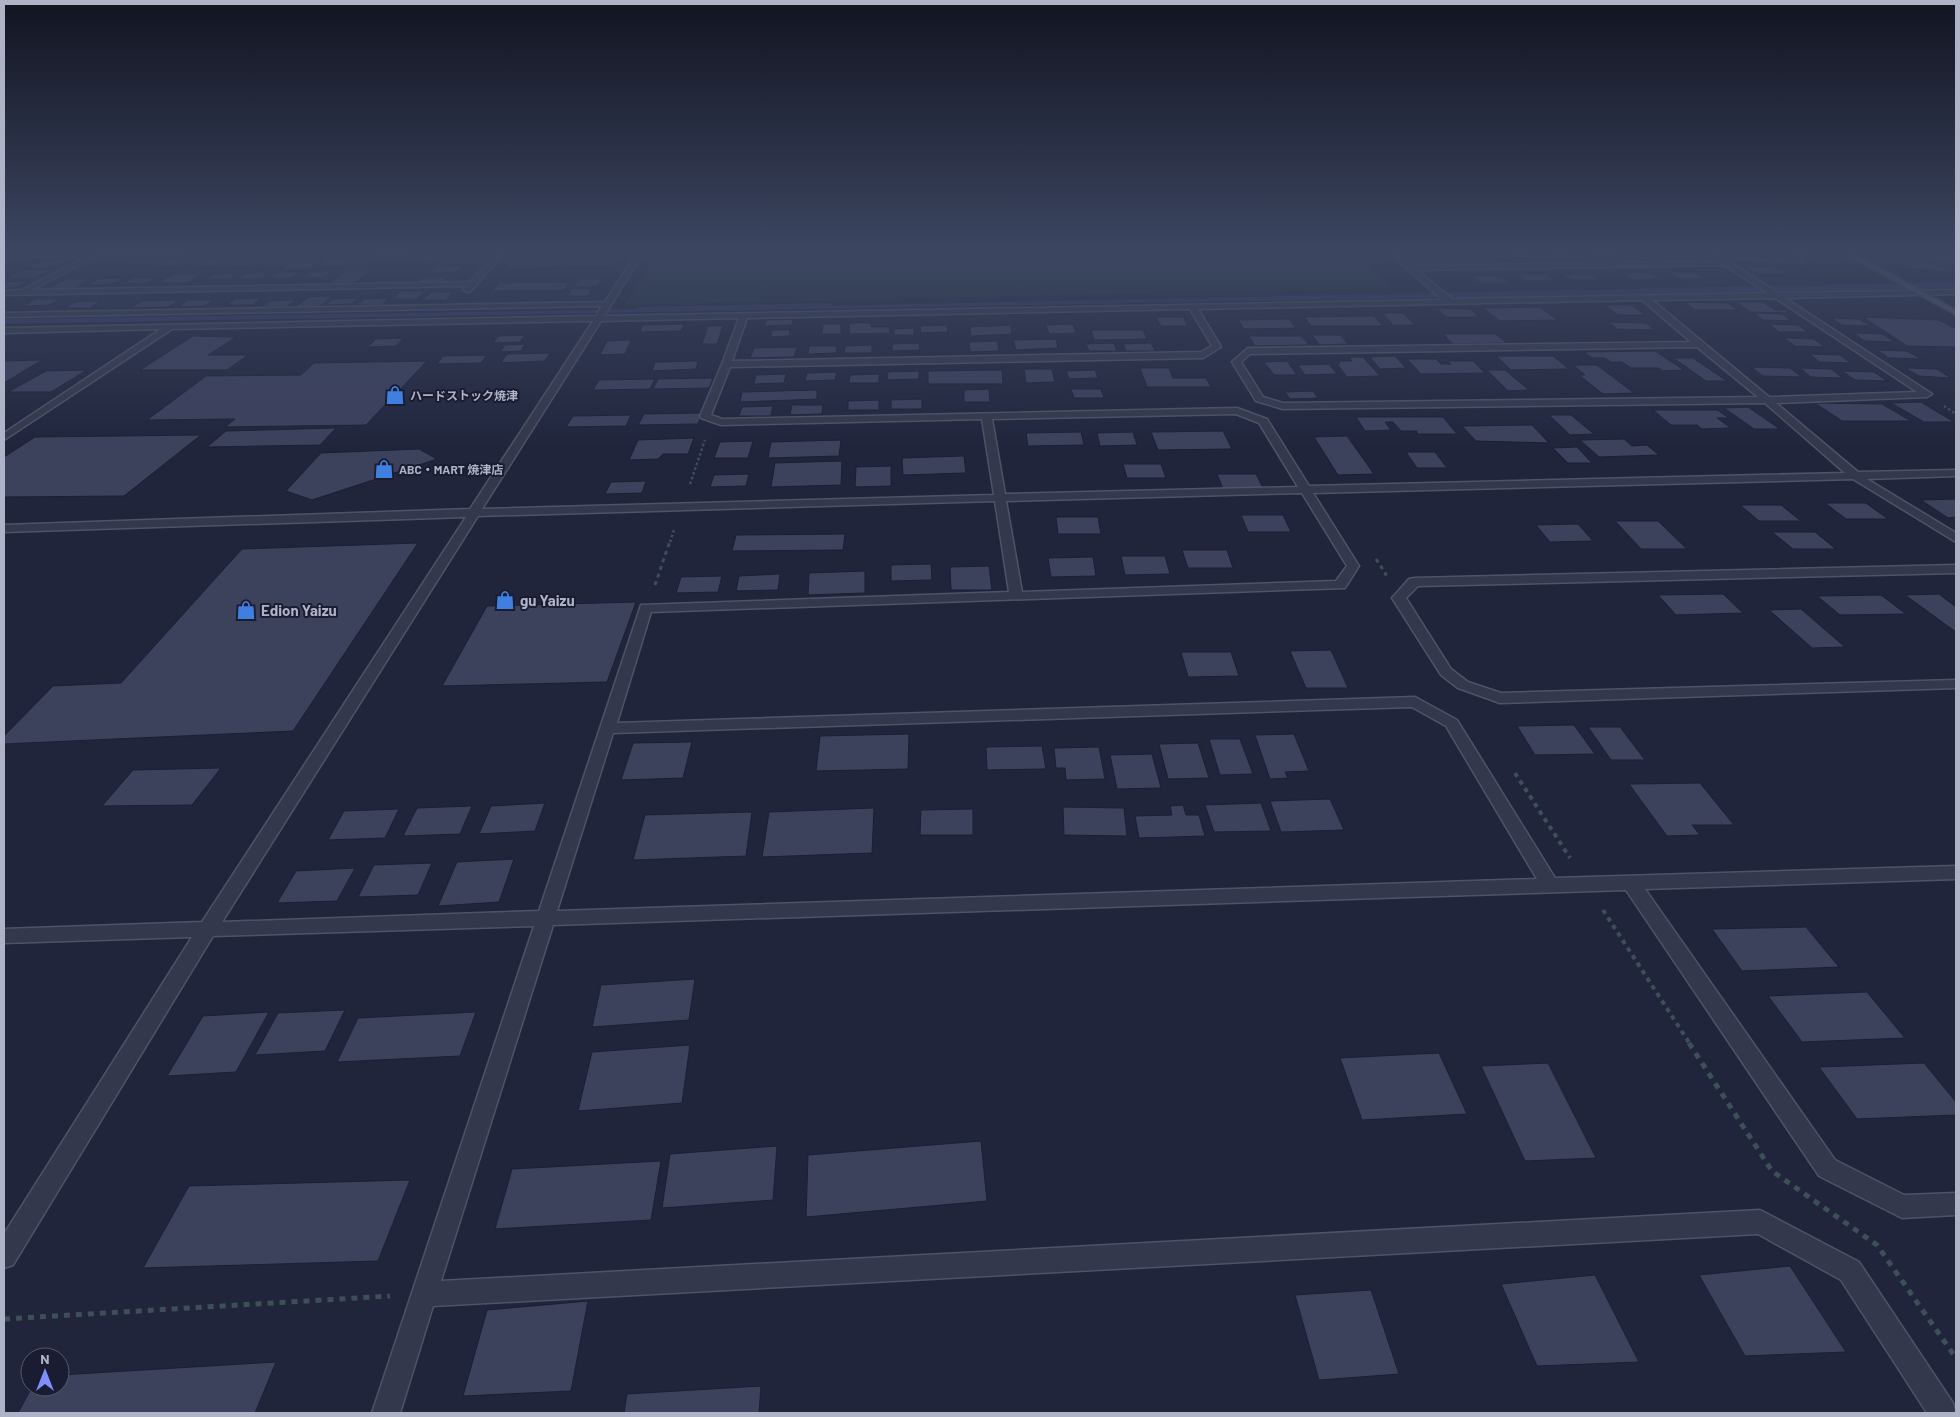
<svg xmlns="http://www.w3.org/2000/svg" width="1960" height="1417" viewBox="0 0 1960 1417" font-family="Barlow,'Noto Sans JP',sans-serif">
  <rect width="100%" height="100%" fill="#20253c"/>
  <polygon fill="#22333d" points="661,249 1349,249 1392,288 625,305"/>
  <polygon fill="#2f3760" points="1956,282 1956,288 4,324 4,319 726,308"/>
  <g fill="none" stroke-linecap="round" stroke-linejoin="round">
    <polygon fill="#2f3760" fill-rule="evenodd" points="829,303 831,304 831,306 638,311 635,309 638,307"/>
  </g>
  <g fill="#3c415c" stroke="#1c1f33">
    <polygon points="484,249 478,255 446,255 452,250"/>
    <polygon points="580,249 606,249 604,252 577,252"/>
    <polygon points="1627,249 1654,249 1658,252 1631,252"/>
    <polygon points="1728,249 1746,249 1755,255 1737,255"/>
    <polygon points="1754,249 1776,249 1783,253 1759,253"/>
    <polygon points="1919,249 1947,249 1953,253 1924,252"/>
    <polygon points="552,251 575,251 571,256 549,256"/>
    <polygon points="1584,251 1612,251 1621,257 1593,257"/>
    <polygon points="416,252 408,259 368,259 376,253"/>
    <polygon points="1504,252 1532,252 1540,258 1512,258"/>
    <polygon points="1542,252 1570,252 1578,258 1550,258"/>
    <polygon points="1786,252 1814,252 1818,254 1814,254 1819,257 1795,257"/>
    <polygon points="1667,253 1695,253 1705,259 1677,259"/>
    <polygon points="424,254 441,254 432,261 416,262"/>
    <polygon points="1631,254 1659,254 1669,260 1641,260"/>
    <polygon points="1923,255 1953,256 1956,257 1956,262 1935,261"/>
    <polygon points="619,257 613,266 563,267 571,258"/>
    <polygon points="1730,257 1762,257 1775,263 1737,261"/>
    <polygon points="264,258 252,266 224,267 236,259"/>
    <polygon points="269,258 297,258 286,265 258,266"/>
    <polygon points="566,258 559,267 506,268 514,259"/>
    <polygon points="1772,258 1804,259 1811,262 1805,262 1810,265 1782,264"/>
    <polygon points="164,259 192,259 179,266 151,267"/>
    <polygon points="204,259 231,259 220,266 191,267"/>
    <polygon points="327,259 354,259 345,266 317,267"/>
    <polygon points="68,260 53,268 24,268 40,261"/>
    <polygon points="292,262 320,262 309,269 281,270"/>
    <polygon points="1897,262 1934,263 1952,272 1909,268"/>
    <polygon points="464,266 457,272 430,273 436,267"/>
    <polygon points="1744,267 1780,268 1791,274 1761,274"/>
    <polygon points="23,270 51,270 35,278 6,278"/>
    <polygon points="332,271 325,277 301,278 309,272"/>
    <polygon points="346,271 370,271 354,283 329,284"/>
    <polygon points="299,272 292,278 268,279 276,273"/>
    <polygon points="1667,272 1696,272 1707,279 1678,279"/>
    <polygon points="203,273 188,283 158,283 173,274"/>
    <polygon points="238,273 229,279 205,280 214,274"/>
    <polygon points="245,273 269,273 261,279 237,279"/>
    <polygon points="1622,273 1651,273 1661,279 1632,280"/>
    <polygon points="1517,274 1546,274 1555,281 1525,281"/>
    <polygon points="1562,274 1591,274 1600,280 1571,280"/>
    <polygon points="1472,276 1501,276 1509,283 1480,283"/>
    <polygon points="424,277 448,277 442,283 418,283"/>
    <polygon points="123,278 112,284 88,285 98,279"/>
    <polygon points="133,278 157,278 147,283 123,284"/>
    <polygon points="66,279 91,279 71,290 46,290"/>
    <polygon points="578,279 602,279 597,286 573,287"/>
    <polygon points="29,281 15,288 4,288 6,282"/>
    <polygon points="570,282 564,290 492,291 500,283"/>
    <polygon points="572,289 592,289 588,296 567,296"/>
    <polygon points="401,291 425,291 417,299 393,299"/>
    <polygon points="431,292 453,292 446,300 423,300"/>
    <polygon points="333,296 320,306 295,307 309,297"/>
    <polygon points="261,298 252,305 227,305 236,299"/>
    <polygon points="359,298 351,304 326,305 333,299"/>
    <polygon points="389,298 382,305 357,305 364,299"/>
    <polygon points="35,299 60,299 49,305 23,306"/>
    <polygon points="180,300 168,307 130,308 142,301"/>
    <polygon points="188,300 213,300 204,306 178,307"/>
    <polygon points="295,300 287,307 261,307 270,301"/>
    <polygon points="101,301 90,308 64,308 75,302"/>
    <polygon points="1684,302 1728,303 1738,310 1695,310"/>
    <polygon points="1736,302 1763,302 1775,310 1785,310 1789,313 1750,312"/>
    <polygon points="1604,305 1631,305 1646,315 1618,315"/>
    <polygon points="1540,307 1558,320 1500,321 1483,308"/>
    <polygon points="1437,308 1470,309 1479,317 1446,317"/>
    <polygon points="1382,313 1403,313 1415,325 1393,325"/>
    <polygon points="1754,313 1782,314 1792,321 1763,320"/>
    <polygon points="1374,316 1383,326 1311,326 1304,317"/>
    <polygon points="1156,317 1183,317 1188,326 1161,326"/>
    <polygon points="1863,317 1939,320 1956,329 1956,347 1907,346"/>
    <polygon points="1831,318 1859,319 1871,326 1842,325"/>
    <polygon points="793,319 792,325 764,326 766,320"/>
    <polygon points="1289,319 1296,328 1244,329 1238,320"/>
    <polygon points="1609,322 1646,323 1655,330 1617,329"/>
    <polygon points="849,323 871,323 871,327 889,327 890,333 850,334"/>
    <polygon points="684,324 681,331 640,332 643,325"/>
    <polygon points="823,324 841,324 841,334 822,334"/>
    <polygon points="1073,324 1076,333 1049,334 1046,325"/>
    <polygon points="1769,324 1798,325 1808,332 1779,332"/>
    <polygon points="947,325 948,332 921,333 920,326"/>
    <polygon points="1011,325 1012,334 971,336 970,327"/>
    <polygon points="708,326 723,326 717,344 702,344"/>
    <polygon points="914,328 914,335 894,335 894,329"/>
    <polygon points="772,330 790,330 789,336 771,337"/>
    <polygon points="1091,330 1143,330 1147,339 1094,340"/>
    <polygon points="1853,333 1882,334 1895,342 1865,341"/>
    <polygon points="1443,334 1495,334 1507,343 1453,344"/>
    <polygon points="525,335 520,342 493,343 499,336"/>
    <polygon points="1312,335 1340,335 1348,344 1320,345"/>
    <polygon points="193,336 236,337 208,355 248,355 227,370 140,370"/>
    <polygon points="1249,336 1301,336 1309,345 1255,346"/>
    <polygon points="403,338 396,346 368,347 376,339"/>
    <polygon points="1784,338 1814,339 1825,347 1795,346"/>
    <polygon points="1056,339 1058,348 1016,350 1013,340"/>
    <polygon points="631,340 625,354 600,355 607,341"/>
    <polygon points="997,341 999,351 970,352 969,342"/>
    <polygon points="919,343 920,350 892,351 892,344"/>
    <polygon points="1114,343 1117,351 1089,351 1086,344"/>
    <polygon points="1151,343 1155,351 1126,351 1123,344"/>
    <polygon points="525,344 521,351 500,352 505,345"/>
    <polygon points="872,345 872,353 844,353 845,346"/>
    <polygon points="809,346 837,346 836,353 808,354"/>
    <polygon points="797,347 794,357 750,358 754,348"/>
    <polygon points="1877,350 1907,351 1921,359 1889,358"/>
    <polygon points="1655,351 1684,370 1663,371 1658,368 1631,368 1622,362 1611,362 1605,358 1592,358 1584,352"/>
    <polygon points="550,353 545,361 501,363 507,354"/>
    <polygon points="1809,354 1840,355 1851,363 1820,362"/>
    <polygon points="487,355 481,363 437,364 443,356"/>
    <polygon points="1395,356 1406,368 1380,369 1370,357"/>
    <polygon points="1496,356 1553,356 1569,369 1511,370"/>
    <polygon points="1349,357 1363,357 1380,376 1347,377 1337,364 1340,364 1338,361 1352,361"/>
    <polygon points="1673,358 1693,358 1727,381 1706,381"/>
    <polygon points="1407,359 1436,359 1441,364 1451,364 1448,361 1473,361 1485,373 1421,374"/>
    <polygon points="42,360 4,383 4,361"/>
    <polygon points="427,361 366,425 225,427 235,419 147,420 206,376 301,375 314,363"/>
    <polygon points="698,361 696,369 652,371 655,362"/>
    <polygon points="1287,361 1297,375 1274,375 1264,362"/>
    <polygon points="1329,364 1337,374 1305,375 1298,365"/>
    <polygon points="1573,365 1597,365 1634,393 1603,394 1579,375 1585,375"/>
    <polygon points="1751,367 1790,368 1802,377 1763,376"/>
    <polygon points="1140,368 1169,368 1173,378 1206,378 1211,387 1147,387"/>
    <polygon points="1800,368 1831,369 1843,378 1811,377"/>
    <polygon points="1905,368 1937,369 1951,378 1919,376"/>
    <polygon points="1024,369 1052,369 1055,382 1026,383"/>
    <polygon points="87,370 51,392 8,392 46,371"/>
    <polygon points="1002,370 1003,384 928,384 928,371"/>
    <polygon points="1095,370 1098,378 1069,379 1066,371"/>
    <polygon points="1487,370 1505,370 1529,390 1508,391"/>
    <polygon points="919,371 919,379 887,380 888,372"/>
    <polygon points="1842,371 1874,372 1887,381 1855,380"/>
    <polygon points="837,372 835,380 805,381 807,373"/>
    <polygon points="786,374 784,383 754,384 756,375"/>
    <polygon points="879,374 879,383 849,383 850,375"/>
    <polygon points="713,378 709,388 653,389 658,379"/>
    <polygon points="655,379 650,389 593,390 599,380"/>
    <polygon points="989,389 990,402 964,402 964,390"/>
    <polygon points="1071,389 1101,389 1104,398 1074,398"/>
    <polygon points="817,390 817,399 740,402 742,392"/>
    <polygon points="1313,391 1318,398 1290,399 1285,392"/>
    <polygon points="922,399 922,409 891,409 891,400"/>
    <polygon points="879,400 879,410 848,410 848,401"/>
    <polygon points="1921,402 1954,422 1924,422 1891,403"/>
    <polygon points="1815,403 1882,404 1911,421 1842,421"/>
    <polygon points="792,405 823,405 822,414 790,415"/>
    <polygon points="773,406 771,416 739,416 742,407"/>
    <polygon points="1748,407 1780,429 1754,429 1724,408"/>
    <polygon points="1653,410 1717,410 1729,418 1717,418 1731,428 1702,429 1697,425 1671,425"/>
    <polygon points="702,413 698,424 638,425 644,414"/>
    <polygon points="631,415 626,426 566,427 573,416"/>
    <polygon points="1549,415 1571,415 1594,434 1570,435"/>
    <polygon points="1356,417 1443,417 1457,434 1417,434 1417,431 1401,431 1393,422 1385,422 1391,430 1365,431"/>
    <polygon points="1532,425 1549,443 1476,441 1462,426"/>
    <polygon points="336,428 320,445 207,447 226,431"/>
    <polygon points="1223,431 1232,449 1158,450 1151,432"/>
    <polygon points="1081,432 1084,445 1028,446 1026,433"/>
    <polygon points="1133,432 1137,445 1100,446 1097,433"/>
    <polygon points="201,435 124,496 4,497 4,457 35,437"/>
    <polygon points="1347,436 1374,474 1338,475 1314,437"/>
    <polygon points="694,438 688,454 663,454 658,459 629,460 638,440"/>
    <polygon points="1624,439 1632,446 1647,445 1659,455 1599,457 1580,440"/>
    <polygon points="841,440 839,456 768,458 771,442"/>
    <polygon points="753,441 748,458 714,458 720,442"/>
    <polygon points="1577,447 1592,463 1568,463 1553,448"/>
    <polygon points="419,449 437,459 312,500 286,491 321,453"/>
    <polygon points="1406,452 1435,452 1447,468 1417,468"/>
    <polygon points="964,456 966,473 903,475 902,458"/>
    <polygon points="842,461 841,485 771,487 775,463"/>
    <polygon points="1123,464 1161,464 1166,478 1127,478"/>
    <polygon points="891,466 891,486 855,487 856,467"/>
    <polygon points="749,474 746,486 710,487 714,475"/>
    <polygon points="1217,474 1256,474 1263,488 1223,489"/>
    <polygon points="646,481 642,493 605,494 611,482"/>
    <polygon points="1956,499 1956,517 1948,518 1921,500"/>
    <polygon points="1825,503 1866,503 1888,519 1846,519"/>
    <polygon points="1740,505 1781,505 1801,521 1759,521"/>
    <polygon points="1241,515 1283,515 1291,532 1248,532"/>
    <polygon points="1056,517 1098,517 1101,534 1058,534"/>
    <polygon points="1615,521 1658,521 1687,549 1641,549"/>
    <polygon points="1578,524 1593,541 1550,542 1536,525"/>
    <polygon points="1772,532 1815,532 1836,549 1793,549"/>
    <polygon points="845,534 843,550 732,551 736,535"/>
    <polygon points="418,543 293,731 4,744 4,736 53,686 121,683 242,549"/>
    <polygon points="1182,550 1227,550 1233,568 1188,568"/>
    <polygon points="1121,556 1165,556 1170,574 1125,575"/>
    <polygon points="1093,557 1096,576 1051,577 1048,558"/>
    <polygon points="931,564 932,580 891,581 891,565"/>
    <polygon points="989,566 992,590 951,590 950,567"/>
    <polygon points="865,571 865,593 808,595 809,573"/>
    <polygon points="780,574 778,590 736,591 739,576"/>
    <polygon points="722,576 718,592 676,593 681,577"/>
    <polygon points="1723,594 1743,613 1676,615 1658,595"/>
    <polygon points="1939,594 1956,607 1956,632 1905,595"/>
    <polygon points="1881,595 1906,614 1840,615 1817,596"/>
    <polygon points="636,602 607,682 442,686 487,606"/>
    <polygon points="1801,609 1845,647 1812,648 1769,610"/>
    <polygon points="1331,650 1348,688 1306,688 1290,651"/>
    <polygon points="1181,652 1231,652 1239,676 1188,677"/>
    <polygon points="1574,725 1595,754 1535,755 1517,726"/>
    <polygon points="1588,727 1620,727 1645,760 1611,760"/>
    <polygon points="909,734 908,769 816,771 820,736"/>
    <polygon points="1294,734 1309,771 1285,772 1288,778 1270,779 1255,735"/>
    <polygon points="1209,739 1240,739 1253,774 1220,775"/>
    <polygon points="692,742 683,778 621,780 633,743"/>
    <polygon points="1198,743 1209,778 1168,779 1159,744"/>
    <polygon points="1042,746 1046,769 987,770 986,747"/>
    <polygon points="1099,747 1105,779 1066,780 1065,768 1056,768 1054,748"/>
    <polygon points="1152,754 1161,788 1117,789 1110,755"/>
    <polygon points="221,768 192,805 102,806 133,770"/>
    <polygon points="1700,783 1734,825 1692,825 1700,835 1667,836 1629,784"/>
    <polygon points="1330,799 1344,830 1281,832 1270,801"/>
    <polygon points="545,803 535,831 479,834 491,806"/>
    <polygon points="1261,803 1271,831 1214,832 1205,805"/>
    <polygon points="1183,805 1186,815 1199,815 1205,836 1139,838 1135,816 1172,815 1170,806"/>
    <polygon points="472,806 460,834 403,836 417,808"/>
    <polygon points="1063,807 1124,808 1127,836 1064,835"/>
    <polygon points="874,808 872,853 762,857 769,812"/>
    <polygon points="399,809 385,838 328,840 344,811"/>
    <polygon points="973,809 973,835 920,835 921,810"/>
    <polygon points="752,812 746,856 633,860 645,815"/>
    <polygon points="514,859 499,902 438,906 457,862"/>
    <polygon points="432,863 418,895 358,897 374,865"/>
    <polygon points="355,868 337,901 277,903 296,871"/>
    <polygon points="1806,927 1839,967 1742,971 1712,929"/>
    <polygon points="695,979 689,1020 592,1027 601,985"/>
    <polygon points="1867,992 1905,1038 1802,1042 1768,996"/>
    <polygon points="345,1010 325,1051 255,1055 278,1013"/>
    <polygon points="269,1012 236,1072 167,1076 203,1016"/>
    <polygon points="476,1012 460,1056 337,1062 358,1018"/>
    <polygon points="690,1045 682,1103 578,1111 592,1052"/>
    <polygon points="1439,1053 1467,1114 1362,1120 1340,1058"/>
    <polygon points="1548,1063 1596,1158 1525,1161 1481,1066"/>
    <polygon points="1924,1063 1956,1102 1956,1115 1857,1119 1819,1067"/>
    <polygon points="981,1141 987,1201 806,1217 808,1155"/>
    <polygon points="777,1146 773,1200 662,1208 670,1154"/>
    <polygon points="661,1161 651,1220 495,1229 512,1169"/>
    <polygon points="410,1180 378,1261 143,1268 189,1186"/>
    <polygon points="1790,1266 1846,1352 1745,1356 1699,1275"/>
    <polygon points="1595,1275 1639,1362 1537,1366 1501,1284"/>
    <polygon points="1371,1290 1399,1374 1319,1380 1295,1295"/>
    <polygon points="588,1301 571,1391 463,1396 487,1310"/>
    <polygon points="276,1362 255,1413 18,1413 32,1387 60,1387 60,1375"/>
    <polygon points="761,1386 759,1413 624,1413 627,1394"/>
  </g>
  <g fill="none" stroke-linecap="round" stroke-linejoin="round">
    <g stroke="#4f5367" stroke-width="3">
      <g id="minor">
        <polygon points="166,249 333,249 330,251 98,255 32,290 470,282 501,249 508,249 470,292 467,292 463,290 466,286 4,295 4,291 22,290 90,255 4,256 4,252"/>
        <path d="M 639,249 L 646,249 L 604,316 L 1442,300 L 1385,249 L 1393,249 L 1412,266 L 1718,261 L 1702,249 L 1710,249 L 1778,293 L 1956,290 L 1956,294 L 1785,298 L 1932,394 L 1927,397 L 1776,403 L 1858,472 L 1956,470 L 1956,476 L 1867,479 L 1956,533 L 1956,542 L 1853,479 L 1313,493 L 1359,566 L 1345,588 L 651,612 L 617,723 L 1415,697 L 1457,720 L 1555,878 L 1956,866 L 1956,879 L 1645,889 L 1835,1160 L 1904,1195 L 1956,1193 L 1956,1215 L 1902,1218 L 1819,1176 L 1626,890 L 553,925 L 441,1281 L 1760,1210 L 1859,1262 L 1953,1403 L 1956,1413 L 1927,1413 L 1841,1280 L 1758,1234 L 433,1306 L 400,1413 L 372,1413 L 534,926 L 213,936 L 13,1265 L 4,1268 L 4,1234 L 192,937 L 4,943 L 4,929 L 202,922 L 466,517 L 4,532 L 4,525 L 470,509 L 593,321 L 172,329 L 4,440 L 4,433 L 161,329 L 4,333 L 4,328 L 596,316 L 602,306 L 4,317 L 4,313 L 605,302 ZM 1724,265 L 1768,293 L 1452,299 L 1417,270 ZM 1775,298 L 1917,392 L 1769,397 L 1652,300 ZM 1642,300 L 1691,342 L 1248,348 L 1232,362 L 1256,401 L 1283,409 L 1765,403 L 1845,473 L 1309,486 L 1267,419 L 1237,408 L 722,419 L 711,415 L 730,367 L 1203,358 L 1221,347 L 1198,309 ZM 1190,309 L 1212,346 L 1201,352 L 732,361 L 747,318 ZM 739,318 L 722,364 L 700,416 L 701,418 L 721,425 L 982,419 L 994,495 L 482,509 L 601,321 ZM 1697,347 L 1758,397 L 1283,403 L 1263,397 L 1241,362 L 1250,354 ZM 1236,414 L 1259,423 L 1298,487 L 1005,494 L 992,419 ZM 1302,493 L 1347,566 L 1336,581 L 1022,592 L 1006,501 ZM 995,501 L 1009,592 L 641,605 L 539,911 L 222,922 L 478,516 ZM 1412,707 L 1446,726 L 1537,879 L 557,911 L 613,733 Z"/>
        <polygon points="1956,565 1956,573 1418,586 1406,598 1451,669 1468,682 1501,693 1956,680 1956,688 1500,703 1458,688 1441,675 1392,598 1409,579 1414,578"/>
      </g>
    </g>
    <g stroke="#3e4155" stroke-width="3">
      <polygon id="major" points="1837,249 1846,249 1956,310 1956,315"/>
    </g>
    <g stroke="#3d4f57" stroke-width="2.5" stroke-dasharray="2.5 2.5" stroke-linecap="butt">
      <polyline points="1944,406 1956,414"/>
      <polyline points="690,484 705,440"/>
      <polyline points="670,542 674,530"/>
    </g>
    <g stroke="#3d4f57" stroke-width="3" stroke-dasharray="4 4" stroke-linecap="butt">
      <polyline points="1376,559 1386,574 1384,576"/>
      <polyline points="655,585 670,541"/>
    </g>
    <g stroke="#3d4f57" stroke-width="4" stroke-dasharray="4.5 4.5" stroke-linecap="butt">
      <polyline points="1515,773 1570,858"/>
      <polyline points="1603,910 1690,1044"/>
    </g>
    <g stroke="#3d4f57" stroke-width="5" stroke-dasharray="6 6" stroke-linecap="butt">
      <polyline points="1689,1043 1772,1171 1877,1245 1956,1358"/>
      <polyline points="4,1319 390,1296"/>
    </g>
    <use href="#minor" fill="#34384c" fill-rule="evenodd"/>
    <use href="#major" fill="#52566c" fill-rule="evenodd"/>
  </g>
  <linearGradient id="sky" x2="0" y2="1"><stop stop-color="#121421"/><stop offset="0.56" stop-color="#3c4661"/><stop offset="1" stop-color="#3c4661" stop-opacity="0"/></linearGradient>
  <rect width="1960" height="448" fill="url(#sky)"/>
  <defs>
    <g id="shop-bare" transform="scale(1.5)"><path d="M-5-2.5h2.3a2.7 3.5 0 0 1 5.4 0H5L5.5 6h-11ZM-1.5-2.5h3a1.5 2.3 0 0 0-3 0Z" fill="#3f7fe0" stroke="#1a1d31" stroke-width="2.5" paint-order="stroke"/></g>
  </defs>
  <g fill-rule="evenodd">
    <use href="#shop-bare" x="395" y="395"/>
    <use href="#shop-bare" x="384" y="469"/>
    <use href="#shop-bare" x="505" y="600"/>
    <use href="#shop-bare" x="246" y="610"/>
  </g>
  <g text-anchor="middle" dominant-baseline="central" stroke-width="4" stroke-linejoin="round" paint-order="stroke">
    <g font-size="12" font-weight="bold" fill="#afb3c8" stroke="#1a1d31" text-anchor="start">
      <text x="410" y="395">ハードストック焼津</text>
      <text x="399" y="469">ABC・MART 焼津店</text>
    </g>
    <g font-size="15" font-weight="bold" fill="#afb3c8" stroke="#1a1d31" text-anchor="start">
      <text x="520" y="600">gu Yaizu</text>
      <text x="261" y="610">Edion Yaizu</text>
    </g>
  </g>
  <rect width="1960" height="1417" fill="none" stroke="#afb3c8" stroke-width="10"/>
  <g transform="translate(45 1372)"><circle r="24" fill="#1a1d31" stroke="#56596d"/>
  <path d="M0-4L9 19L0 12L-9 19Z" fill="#7d8fff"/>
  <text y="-8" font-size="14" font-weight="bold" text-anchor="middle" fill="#afb3c8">N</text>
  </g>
</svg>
